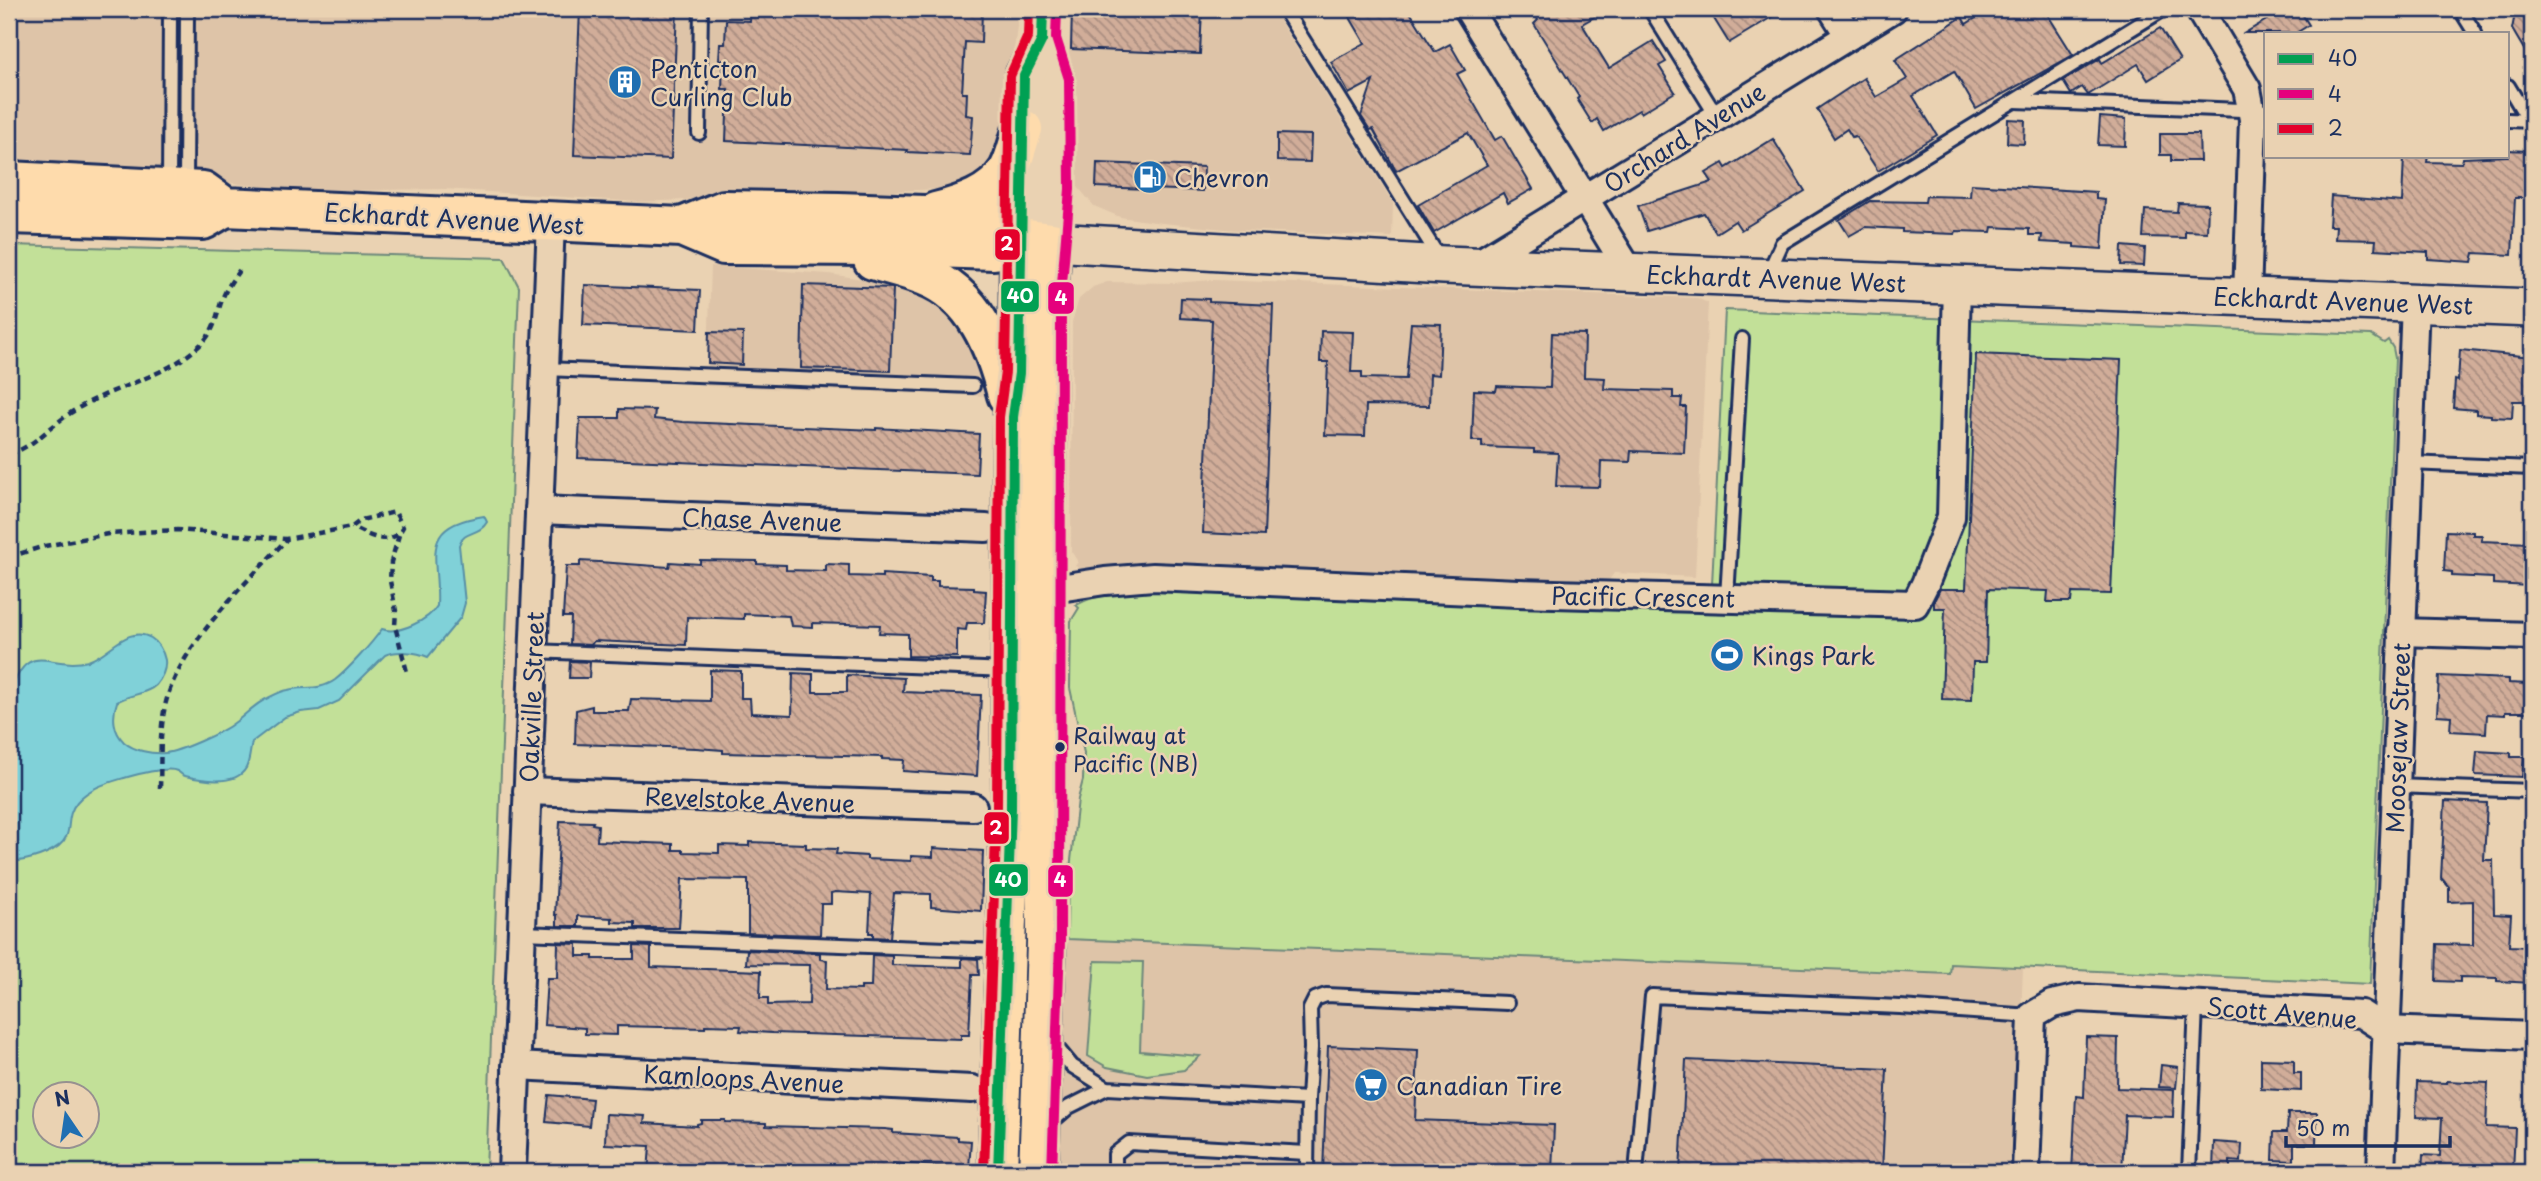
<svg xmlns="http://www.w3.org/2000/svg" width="2541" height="1181" viewBox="0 0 2541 1181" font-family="'Playpen Sans',sans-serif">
  <defs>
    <pattern id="building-back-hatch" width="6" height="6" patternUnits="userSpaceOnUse" patternTransform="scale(1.75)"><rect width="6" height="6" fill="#d1ad99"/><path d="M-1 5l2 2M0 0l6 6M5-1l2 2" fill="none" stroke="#a98d80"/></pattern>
  </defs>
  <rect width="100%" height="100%" fill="#ead2b2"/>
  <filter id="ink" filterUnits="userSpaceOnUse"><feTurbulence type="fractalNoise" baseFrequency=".0143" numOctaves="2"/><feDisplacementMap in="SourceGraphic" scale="14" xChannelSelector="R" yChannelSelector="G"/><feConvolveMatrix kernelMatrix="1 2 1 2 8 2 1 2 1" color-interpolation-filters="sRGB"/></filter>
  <g filter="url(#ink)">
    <g fill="#dec4a8">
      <polygon points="9,9 1019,9 1001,161 964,188 639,202 445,189 296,191 155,173 9,169"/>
      <polygon points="1071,9 1272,9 1393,203 1392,237 1236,230 1162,223 1120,217 1094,206 1078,187 1072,165 1069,52"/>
      <polygon points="711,266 829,274 876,281 905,289 935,304 954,323 970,344 990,396 707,386"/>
      <polygon points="1213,280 1697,298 1708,303 1695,577 1614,573 1609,580 1604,582 1150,565 1117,566 1095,570 1082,569 1075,566 1078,562 1071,551 1072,322 1079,299 1093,287 1107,282 1173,283"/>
      <polygon points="1067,939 1949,974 1950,964 2023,968 2015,1172 1058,1172"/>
    </g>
    <g fill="#c2e098" stroke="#6e887b" stroke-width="2" fill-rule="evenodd">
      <path d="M 9,245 L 504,258 L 519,287 L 486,1172 L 9,1172 ZM 46,1094 L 88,1094 L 88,1136 L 46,1136 Z"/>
      <path d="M 1725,310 L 2371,335 L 2384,343 L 2388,340 L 2393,348 L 2395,358 L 2370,984 L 1951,964 L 1950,974 L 1067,939 L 1068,887 L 1078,799 L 1083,780 L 1084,753 L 1070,688 L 1071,621 L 1079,608 L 1076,605 C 1100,592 1129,592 1156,590 L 1711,606 Z"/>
      <polygon points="1095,961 1143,962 1140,1051 1200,1056 1184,1070 1147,1075 1107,1067 1088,1056"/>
    </g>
    <path fill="#80d1d8" stroke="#5890a7" stroke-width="2" d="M 484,516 L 487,522 C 479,536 464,530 459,545 L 465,603 L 461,617 L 428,657 C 417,652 396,650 385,655 L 339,701 L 319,710 L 301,712 L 285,717 L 252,742 C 250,750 250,760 246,768 C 236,786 202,780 185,776 C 182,776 180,772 177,771 C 167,766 135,775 124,778 C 107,783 89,788 77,802 C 66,815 71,828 66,837 C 60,851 33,859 19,861 L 9,853 L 9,698 C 27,635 48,671 88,661 C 109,655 127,624 151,638 C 159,643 163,651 165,660 C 166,669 162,678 156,685 C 146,695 129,694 117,702 C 112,716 113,731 124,742 C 134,751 152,754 165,753 C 178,752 223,732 234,723 C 246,715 254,704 268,698 C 274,695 281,691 288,690 C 304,686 320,691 335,680 C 348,670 372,643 382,629 C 398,635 429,620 437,606 C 440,558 416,526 484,516 Z"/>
    <g fill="url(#building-back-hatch)" stroke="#1b2f5e" stroke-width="2">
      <polygon points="580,9 677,9 671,159 574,155"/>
      <polygon points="751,9 982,9 981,43 965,42 962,93 967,93 966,115 973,116 970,155 907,152 908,150 726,141 728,89 722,89 723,60 719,60 720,44 725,44 726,20 750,21"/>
      <polygon points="1072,9 1202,9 1200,54 1071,49"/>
      <polygon points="1345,9 1408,9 1435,52 1450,44 1465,70 1457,74 1495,140 1502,136 1533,189 1508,203 1503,193 1434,233 1418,205 1487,165 1468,133 1396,171 1373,129 1370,130 1361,116 1373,81 1349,94 1331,62 1365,43"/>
      <polygon points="1531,9 1608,9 1582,24 1609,68 1653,41 1666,62 1659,66 1675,92 1641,113 1639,110 1604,131 1597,119 1592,123 1577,99 1579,97 1534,24 1538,20"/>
      <polygon points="1708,9 1785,9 1729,43"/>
      <polygon points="1990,9 2044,9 2073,55 1976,109 1954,71 1913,96 1937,135 1878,171 1855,136 1852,137 1847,129 1834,138 1817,109 1864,78 1876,97 1907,79 1895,60 1962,17 1966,24"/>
      <polygon points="2285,9 2299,9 2309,25 2296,33 2245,33"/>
      <polygon points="2516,9 2532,9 2532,63 2512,29"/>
      <polygon points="2160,28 2180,60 2148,80 2138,64 2088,95 2082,87 2071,94 2063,81 2100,59 2102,63"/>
      <polygon points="2100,117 2126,119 2125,146 2098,145"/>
      <polygon points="2008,119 2025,120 2024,144 2007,143"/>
      <polygon points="1277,134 1311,135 1310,162 1277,161"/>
      <polygon points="2160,134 2199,134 2200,161 2171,161 2171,155 2160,155"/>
      <polygon points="1773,139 1805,191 1741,230 1735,221 1716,233 1704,213 1647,231 1638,206 1712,182 1706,173 1723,163 1726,168"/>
      <polygon points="2508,150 2527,151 2525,198 2515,198 2512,255 2474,253 2472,262 2428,259 2428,252 2375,249 2376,240 2335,239 2336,226 2329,226 2331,196 2402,202 2404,156 2428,156 2427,162 2462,163 2463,158 2508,156"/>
      <polygon points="1097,163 1204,167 1203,191 1096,187"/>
      <polygon points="1971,184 2096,192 2096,199 2105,200 2102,249 2074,247 2074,244 2041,242 2042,235 2029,235 2029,229 1992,227 1991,232 1956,231 1955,234 1902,232 1902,229 1865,227 1849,236 1839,220 1870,201 1925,202 1926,196 1970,197"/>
      <polygon points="2178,203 2208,204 2207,232 2185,231 2185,238 2143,237 2145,210 2177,212"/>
      <polygon points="2122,246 2145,248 2144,266 2121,265"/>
      <polygon points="585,285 700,290 698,330 583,325"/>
      <polygon points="803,285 893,288 890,371 801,368"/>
      <polygon points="1181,298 1209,299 1209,302 1273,305 1264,536 1203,533 1212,320 1180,318"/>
      <polygon points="1411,323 1441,324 1439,375 1430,374 1429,406 1366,405 1365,436 1325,435 1328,362 1320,362 1321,331 1353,332 1351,372 1362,372 1362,378 1406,379"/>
      <polygon points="709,332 743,333 742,365 708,363"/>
      <polygon points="1552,333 1585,334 1584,377 1605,378 1604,389 1673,391 1673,398 1682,398 1681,407 1686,407 1684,453 1631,451 1630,462 1601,461 1600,487 1556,486 1558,453 1534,452 1534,449 1482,447 1482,441 1472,441 1474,390 1496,391 1497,386 1550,388"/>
      <polygon points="2460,350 2532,357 2532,401 2513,401 2512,418 2491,417 2491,415 2476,414 2476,410 2453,408 2455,380 2458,381"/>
      <polygon points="1976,354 2121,360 2111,594 2072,593 2071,602 2047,602 2048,591 1988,589 1986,662 1973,662 1972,700 1942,699 1945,608 1934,608 1934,601 1940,589 1966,589"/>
      <polygon points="619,409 655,410 654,419 683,422 876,430 876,428 979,434 977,474 578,458 580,418 619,418"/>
      <polygon points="2446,531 2473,532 2473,535 2482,535 2481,541 2530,543 2529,586 2493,584 2493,578 2452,576 2452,572 2444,571"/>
      <polygon points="700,560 757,561 757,564 786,565 786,570 826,571 826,564 849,565 849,576 882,577 882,574 931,577 931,581 938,581 938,586 974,587 974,590 986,591 984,623 967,623 966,630 957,629 957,657 908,656 908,634 879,633 880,625 813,623 813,627 791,626 789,616 744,614 744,619 687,617 686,645 594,641 591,645 570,644 571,617 563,617 566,566 580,566 580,561 599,562 669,567 670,562 700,564"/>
      <polygon points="570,661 590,662 589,678 569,678"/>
      <polygon points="710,670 741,671 741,698 750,698 751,713 792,715 793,673 813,674 813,692 847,692 847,675 904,678 903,692 981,695 977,776 903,771 904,760 882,759 882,757 723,753 723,750 696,748 575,744 576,710 592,706 592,711 629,711 631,699 710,701"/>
      <polygon points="2439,676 2509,679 2509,683 2528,684 2527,712 2505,712 2505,715 2487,714 2486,733 2450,731 2451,716 2437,715"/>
      <polygon points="2477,751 2511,753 2511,757 2524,757 2522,777 2475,775"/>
      <polygon points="2445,801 2487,803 2484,860 2493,860 2494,914 2511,915 2509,946 2532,947 2532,983 2497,981 2497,978 2460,977 2460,982 2436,981 2437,944 2473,945 2473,901 2449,902 2449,887 2441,878"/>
      <polygon points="560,821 593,822 592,824 598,825 597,841 673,844 673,850 683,850 683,852 719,853 719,845 749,846 749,842 806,844 806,848 837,849 836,854 867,856 867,859 911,861 911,856 933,857 933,848 983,851 981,911 931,907 931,894 894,893 890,938 873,937 873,933 869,933 871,894 835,892 831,893 831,904 821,904 820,935 748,933 748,880 682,879 679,928 635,928 635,923 612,922 612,918 578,916 578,926 557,926 557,915 555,915"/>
      <polygon points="558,943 577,944 577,956 593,956 593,959 634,959 634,946 651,947 651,967 761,971 760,998 768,998 768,1005 809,1004 810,965 746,964 747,950 820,953 820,959 827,960 826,989 861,990 861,987 871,987 872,955 892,956 892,965 962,967 962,958 978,959 979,975 972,975 969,1035 961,1035 961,1039 772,1033 740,1031 741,1026 705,1025 705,1028 617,1026 617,1035 585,1034 585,1028 544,1025 547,978 557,978"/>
      <polygon points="2086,1037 2118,1038 2117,1088 2174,1090 2173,1117 2125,1115 2122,1172 2072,1172 2076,1096 2084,1097"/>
      <polygon points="1328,1046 1418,1050 1415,1120 1554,1125 1552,1172 1323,1172"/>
      <polygon points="2261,1059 2294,1060 2294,1073 2301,1073 2301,1091 2261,1089"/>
      <polygon points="1686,1060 1887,1069 1882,1172 1680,1172"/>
      <polygon points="2161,1065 2178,1067 2176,1088 2159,1087"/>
      <polygon points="2447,1081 2488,1083 2486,1127 2515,1128 2513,1172 2422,1172 2423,1155 2440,1156 2442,1118 2416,1117 2417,1082 2447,1083"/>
      <polygon points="549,1095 592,1099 589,1126 546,1122"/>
      <polygon points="2288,1113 2317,1113 2316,1144 2294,1144 2294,1161 2273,1160 2274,1132 2287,1132"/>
      <polygon points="606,1114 645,1116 644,1123 697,1126 697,1124 701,1123 701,1120 725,1120 725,1122 766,1123 766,1126 885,1129 893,1130 893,1133 958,1137 958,1140 971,1141 969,1168 893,1163 892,1172 648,1172 650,1146 605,1144"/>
      <polygon points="2214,1142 2242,1144 2241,1162 2230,1161 2230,1172 2213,1172"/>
    </g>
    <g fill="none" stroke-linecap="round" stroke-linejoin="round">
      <g stroke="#1b2f5e" stroke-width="18">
        <g id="lane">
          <polyline points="1284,9 1440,259"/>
          <polyline points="1650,9 1717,117"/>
          <polyline points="2460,9 2475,33"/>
          <polyline points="2508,86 2529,121"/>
          <polyline points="2015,101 2266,111"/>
          <polyline points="2508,120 2532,121"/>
          <polyline points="699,133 701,9"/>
          <polyline points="186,186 187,9"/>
          <polyline points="169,187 170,9"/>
          <polyline points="1768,274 1782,243 2164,9"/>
          <polyline points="545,369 973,386"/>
          <polyline points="2408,463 2532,468"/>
          <polyline points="1727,598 1742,339"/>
          <polyline points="533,651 1008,670"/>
          <polyline points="2395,786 2532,791"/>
          <polyline points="522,933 1001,951"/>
          <polyline points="1053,1043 1072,1066 1107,1088 1308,1099 1311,1048 1310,1009 1315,999 1326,995 1507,1003"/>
          <polyline points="1048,1125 1069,1107 1107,1088"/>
          <polyline points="1115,1172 1115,1154 1129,1143 1307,1153"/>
          <polyline points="1307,1172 1308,1099"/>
          <polyline points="1636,1172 1652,996 1900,1007 2032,1016"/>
          <polyline points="2189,1172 2196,1005"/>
        </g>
      </g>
      <g stroke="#1b2f5e" stroke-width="32">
        <g id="street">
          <polyline points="1468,9 1630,272"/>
          <polyline points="1832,9 1849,36"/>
          <polyline points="2199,9 2247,89 2253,119 2247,297"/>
          <polyline points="1474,266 1893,9"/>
          <polyline points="539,510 986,528"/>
          <polyline points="1046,590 1105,581 1153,577 1518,593 1915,604 1925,584 1951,517 1957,285"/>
          <polyline points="2401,632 2532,636"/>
          <polyline points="527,791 973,807"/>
          <polyline points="516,1066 972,1089"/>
          <polyline points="512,1172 551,222"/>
          <polyline points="2026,1172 2032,1016 2052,1004 2079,998 2361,1014 2386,1030 2532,1036"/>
          <polyline points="2381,1172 2415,303"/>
        </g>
      </g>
      <g stroke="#1b2f5e" stroke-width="42">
        <g id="secondary">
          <polyline points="1043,9 1042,40 1055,79 1056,189 1052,242 1444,265 2532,308"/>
          <polyline points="1020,238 1024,76 1042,40"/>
        </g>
      </g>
      <g stroke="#1b2f5e" stroke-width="44">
        <g id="highway">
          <polyline points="9,181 203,191 225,207 682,227 724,245 873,246 994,250 1020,238 1052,242 1047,295 1045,744 1046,942 1038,1172"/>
          <path d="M 936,212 C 963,205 992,196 1008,171 C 1015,159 1018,142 1023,129"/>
          <polyline points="9,214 203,220 225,207"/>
          <polyline points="682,227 724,210 839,212 924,215 1002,223 1020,238"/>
          <path d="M 873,260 C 890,265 908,269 925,276 C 975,295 995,347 1007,395"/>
          <polyline points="998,1172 1011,808 1013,417 1019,373 1020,238"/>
        </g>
      </g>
      <g stroke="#1b2f5e" stroke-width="4.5" stroke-dasharray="7 5" stroke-linecap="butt">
        <path d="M 9,454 C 34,447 50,426 72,412 C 113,385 169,378 204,341 C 216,328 217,312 223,297 C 227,287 234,278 240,269"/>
        <polyline points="399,535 391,562 390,581 396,611 395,626 407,672"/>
        <path d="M 9,557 L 45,546 L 108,534 L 177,530 L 286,539 L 352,527 L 361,520 L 395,512 L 403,527 C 391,549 368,535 352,527"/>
        <path d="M 160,788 C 161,761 159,729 166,702 C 181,644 245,584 286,540"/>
      </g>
      <use href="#lane" stroke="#ead2b2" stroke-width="12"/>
      <use href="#street" stroke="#ead2b2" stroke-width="26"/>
      <use href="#secondary" stroke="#ead2b2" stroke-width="37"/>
      <use href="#highway" stroke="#fedbac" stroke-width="38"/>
      <g stroke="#ead2b2" stroke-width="16">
        <polyline id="bus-1" points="998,1172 1011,808 1013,417 1019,373 1024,76 1042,40 1043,9"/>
      </g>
      <g stroke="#ead2b2" stroke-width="16">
        <polyline id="bus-2" points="1052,1172 1060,942 1061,296 1070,189 1069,79 1056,38 1057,9"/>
      </g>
      <g stroke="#ead2b2" stroke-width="16">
        <polyline id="bus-3" points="984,1172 997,808 999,417 1005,372 1010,76 1028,36 1029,9"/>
      </g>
      <use href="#bus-1" stroke="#01a052" stroke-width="10"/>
      <use href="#bus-2" stroke="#e5007d" stroke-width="10"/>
      <use href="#bus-3" stroke="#e4002b" stroke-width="10"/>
    </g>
  </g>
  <defs>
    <g id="building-disc" transform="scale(1.75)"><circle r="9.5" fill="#1f6fb2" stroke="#ead2b2"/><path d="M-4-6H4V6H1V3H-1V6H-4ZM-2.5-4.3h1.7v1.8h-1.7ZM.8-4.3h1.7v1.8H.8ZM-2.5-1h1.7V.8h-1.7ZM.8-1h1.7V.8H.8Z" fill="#fff"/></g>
    <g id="fuel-disc" transform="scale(1.75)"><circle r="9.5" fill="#1f6fb2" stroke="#ead2b2"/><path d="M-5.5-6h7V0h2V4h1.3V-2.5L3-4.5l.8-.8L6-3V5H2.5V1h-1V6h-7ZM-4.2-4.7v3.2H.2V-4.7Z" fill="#fff"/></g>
    <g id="stadium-disc" transform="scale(1.75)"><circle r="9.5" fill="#1f6fb2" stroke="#ead2b2"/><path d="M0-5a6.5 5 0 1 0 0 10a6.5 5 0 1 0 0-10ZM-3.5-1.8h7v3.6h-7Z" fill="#fff"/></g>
    <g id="supermarket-disc" transform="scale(1.75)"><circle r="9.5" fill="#1f6fb2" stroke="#ead2b2"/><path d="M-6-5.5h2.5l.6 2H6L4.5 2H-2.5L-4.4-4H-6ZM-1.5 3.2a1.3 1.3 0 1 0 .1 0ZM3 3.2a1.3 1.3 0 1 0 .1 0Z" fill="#fff"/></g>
  </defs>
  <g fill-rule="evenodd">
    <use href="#building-disc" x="625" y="82"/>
    <use href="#fuel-disc" x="1150" y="177"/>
    <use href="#stadium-disc" x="1727" y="655"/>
    <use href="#supermarket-disc" x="1371" y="1085"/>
  </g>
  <circle fill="#1b2f5e" stroke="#ead2b2" stroke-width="2.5" cx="1060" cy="747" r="6"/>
  <g text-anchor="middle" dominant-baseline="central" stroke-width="5" stroke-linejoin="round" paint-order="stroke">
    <g font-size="22" fill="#1b2f5e" stroke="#ead2b2" text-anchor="start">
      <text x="1073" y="734">Railway at<tspan x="1073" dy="28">Pacific (NB)</tspan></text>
    </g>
    <g font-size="24" fill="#1b2f5e" stroke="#ead2b2" text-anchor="start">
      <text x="650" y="68">Penticton<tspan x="650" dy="28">Curling Club</tspan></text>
      <text x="1174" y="177">Chevron</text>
      <text x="1752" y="655">Kings Park</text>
      <text x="1396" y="1085">Canadian Tire</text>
    </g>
    <g font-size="24" fill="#1b2f5e" stroke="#ead2b2">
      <text transform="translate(1684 137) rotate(-32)">Orchard Avenue</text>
      <text transform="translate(454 218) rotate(3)">Eckhardt Avenue West</text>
      <text transform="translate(1776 278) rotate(2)">Eckhardt Avenue West</text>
      <text transform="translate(2343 300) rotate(2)">Eckhardt Avenue West</text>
      <text transform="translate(762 519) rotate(2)">Chase Avenue</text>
      <text transform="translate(1643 596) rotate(1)">Pacific Crescent</text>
      <text transform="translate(531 697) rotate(-88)">Oakville Street</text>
      <text transform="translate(2397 738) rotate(-88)">Moosejaw Street</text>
      <text transform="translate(750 799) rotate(2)">Revelstoke Avenue</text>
      <text transform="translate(2282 1012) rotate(5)">Scott Avenue</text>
      <text transform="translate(744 1078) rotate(3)">Kamloops Avenue</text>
    </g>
  </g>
  <g stroke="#ead2b2" stroke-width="2.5">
    <rect x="994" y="228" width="27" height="33" rx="7" fill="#e4002b"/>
    <rect x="1000" y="280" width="40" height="33" rx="7" fill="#01a052"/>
    <rect x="1047" y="281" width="28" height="34" rx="7" fill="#e5007d"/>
    <rect x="983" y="811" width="27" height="34" rx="7" fill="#e4002b"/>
    <rect x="988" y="863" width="41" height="34" rx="7" fill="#01a052"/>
    <rect x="1047" y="864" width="27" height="34" rx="7" fill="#e5007d"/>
  </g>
  <g font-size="19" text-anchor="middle" font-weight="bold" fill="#fff">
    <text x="1007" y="251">2</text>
    <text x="1020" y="303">40</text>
    <text x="1061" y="305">4</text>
    <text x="996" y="835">2</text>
    <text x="1008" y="887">40</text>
    <text x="1060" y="887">4</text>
  </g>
  <rect width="2541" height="1181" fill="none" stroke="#ead2b2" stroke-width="35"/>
  <rect x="18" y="18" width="2506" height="1146" fill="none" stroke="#1b2f5e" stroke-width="2.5" filter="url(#ink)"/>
  <rect x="2264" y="32" width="245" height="126" fill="#ead2b2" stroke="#979190" stroke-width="2"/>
  <rect x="2278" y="54" width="35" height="10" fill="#01a052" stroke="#979190" stroke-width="2"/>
  <text x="2328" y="66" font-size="21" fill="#1b2f5e">40</text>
  <rect x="2278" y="89" width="35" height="10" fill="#e5007d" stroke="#979190" stroke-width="2"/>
  <text x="2328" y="102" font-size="21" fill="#1b2f5e">4</text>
  <rect x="2278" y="124" width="35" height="10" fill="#e4002b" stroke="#979190" stroke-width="2"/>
  <text x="2328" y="136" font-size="21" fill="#1b2f5e">2</text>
  <g transform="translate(66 1115) rotate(347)"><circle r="33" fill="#ead2b2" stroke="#979190" stroke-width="2"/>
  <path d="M0-5L12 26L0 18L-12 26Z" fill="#1f6fb2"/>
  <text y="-10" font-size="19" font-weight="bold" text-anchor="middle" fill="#1b2f5e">N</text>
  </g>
  <path d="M2286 1136v10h164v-10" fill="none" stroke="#1b2f5e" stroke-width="3.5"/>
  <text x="2296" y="1136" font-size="21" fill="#1b2f5e" stroke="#ead2b2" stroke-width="5" paint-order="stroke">50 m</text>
</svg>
